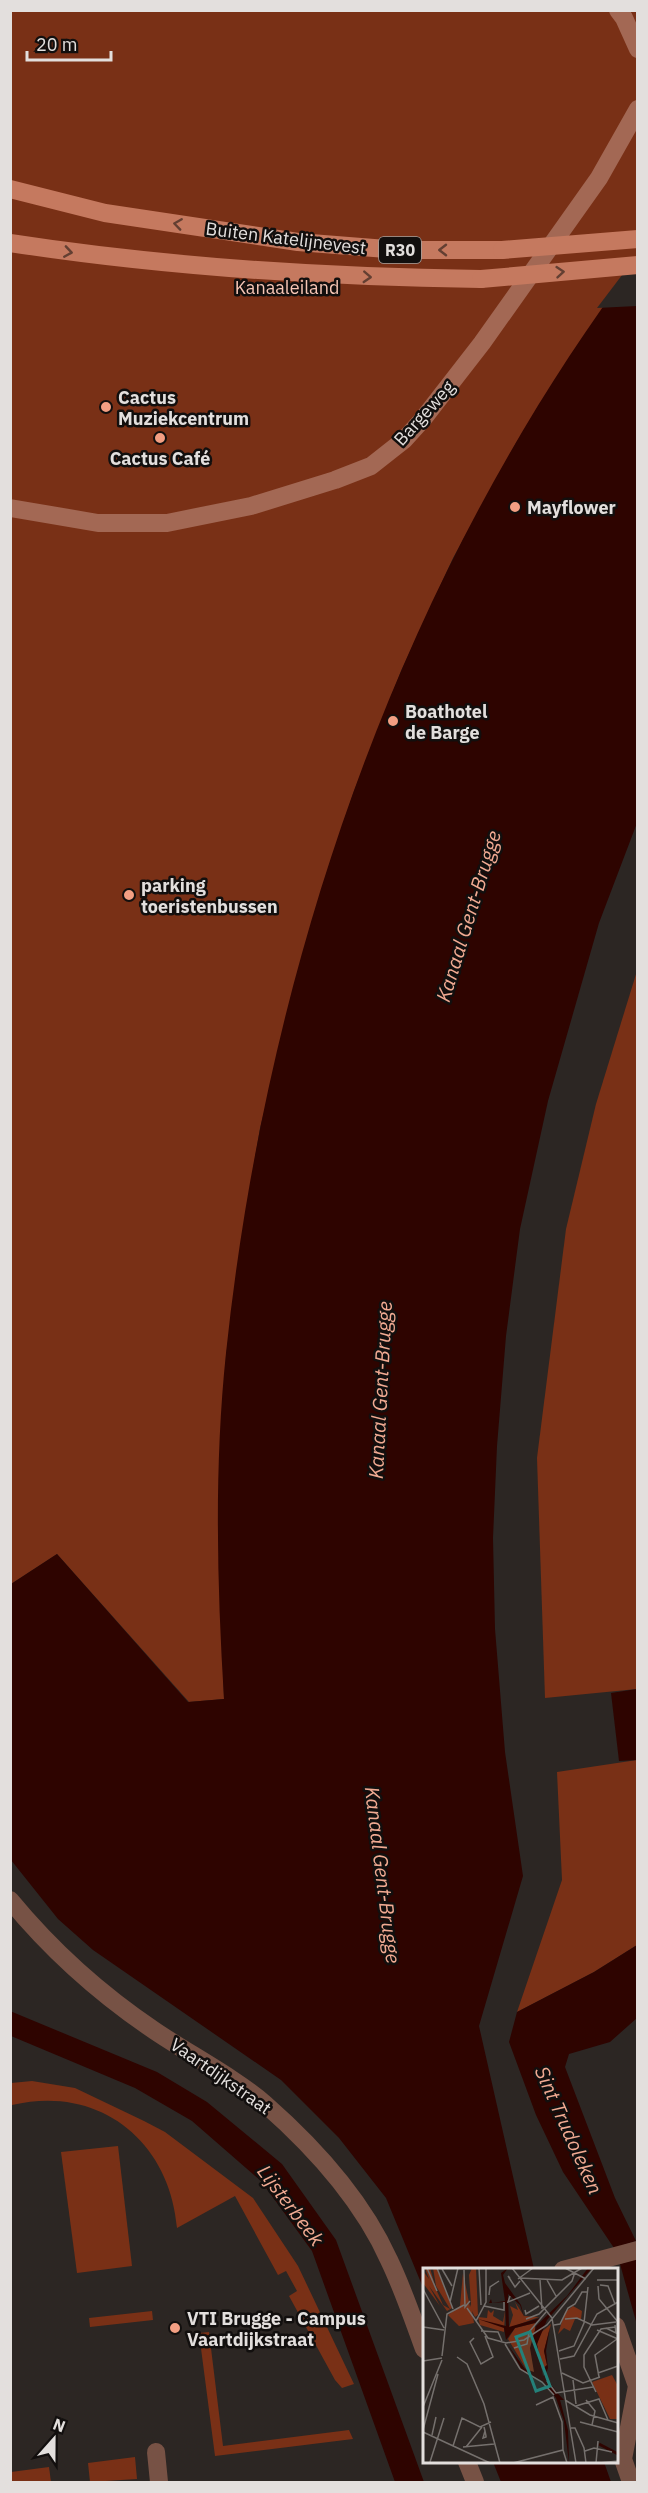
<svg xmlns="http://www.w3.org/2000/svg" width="648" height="2493" viewBox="0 0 648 2493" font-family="'IBM Plex Sans',sans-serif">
  <rect width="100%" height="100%" fill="#2c2623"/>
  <g fill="#793016">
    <polygon points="11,11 637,11 637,260 516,443 453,558 401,671 354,791 325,878 260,1128 243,1230 226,1356 218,1524 224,1699 189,1702 57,1554 11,1584"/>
    <polygon points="637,971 637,1689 545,1698 537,1458 566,1229 596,1104"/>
    <polygon points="637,1760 637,1945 594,1972 517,2012 562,1880 557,1772"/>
    <path d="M 32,2081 L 75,2088 L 144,2121 L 165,2132 L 253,2198 L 298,2266 L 354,2384 L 342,2388 L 335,2380 L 289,2296 L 297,2291 L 286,2271 L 278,2275 L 235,2196 L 177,2228 C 170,2141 99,2084 12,2105 L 11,2083 Z"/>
    <polygon points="118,2146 132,2266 77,2273 61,2152"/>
    <polygon points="152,2311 153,2320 90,2327 89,2318"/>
    <polygon points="209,2332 223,2446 349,2430 353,2439 215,2456 199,2333"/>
    <polygon points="135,2457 137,2479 90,2482 88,2463"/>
    <polygon points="49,2467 51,2482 11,2482 11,2472"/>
  </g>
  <g fill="#2e0400">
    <path d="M 637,260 L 637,823 L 599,923 L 548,1101 L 520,1229 L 506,1336 L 497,1446 L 493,1538 L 495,1629 L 505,1752 L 523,1876 L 479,2026 L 534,2269 L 424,2270 L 424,2290 L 386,2198 L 339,2138 L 281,2080 L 93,1950 L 58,1919 L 11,1860 L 11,1584 L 57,1554 L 188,1702 L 224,1699 C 217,1585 214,1467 226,1353 C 267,964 401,574 637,260 Z"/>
    <polygon points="637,1689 637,1760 619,1761 611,1693"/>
    <polygon points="637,1945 637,2018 610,2042 569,2054 565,2067 615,2198 636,2241 614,2248 563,2172 536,2115 509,2042 517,2012 594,1972"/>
    <polygon points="10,2011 157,2072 207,2102 282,2164 336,2240 424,2482 395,2482 312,2251 261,2181 192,2121 135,2088 11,2036"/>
    <polygon points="637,2259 637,2325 620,2264"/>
    <polygon points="493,2462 604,2462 611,2482 501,2482"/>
  </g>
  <polygon fill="#2c2623" points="638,257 637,306 597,308 635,258"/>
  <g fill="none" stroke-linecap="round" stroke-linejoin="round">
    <g stroke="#775245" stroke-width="18">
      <path d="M 10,1900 C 52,1951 100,1994 155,2031 C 189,2054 235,2078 265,2104 C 314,2147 362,2200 389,2260 C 403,2289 413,2319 424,2349"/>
      <polyline points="563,2270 638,2250"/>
      <polyline points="616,2326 637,2386 623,2459 631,2482"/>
      <polyline points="156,2452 159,2482"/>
      <polyline points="467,2462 475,2482"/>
    </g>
    <g stroke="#a36854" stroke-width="18">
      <polyline points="618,10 624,18 638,49"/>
      <polyline points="10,508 98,523 167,523 251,506 335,480 371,466 404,440 423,419 482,343 599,178 638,109"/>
    </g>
    <g stroke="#c5795f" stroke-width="18">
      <polyline points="10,189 105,213 298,242 399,250 502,250"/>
      <path d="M 10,243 C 166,267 323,277 481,279"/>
    </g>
    <g stroke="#c5795f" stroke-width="18">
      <polyline points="502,250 638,239"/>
      <polyline points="481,279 638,265"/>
    </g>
  </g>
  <defs><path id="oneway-chevron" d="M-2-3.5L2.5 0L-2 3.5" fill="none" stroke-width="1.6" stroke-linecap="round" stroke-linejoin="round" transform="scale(1.5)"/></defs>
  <g stroke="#633f32">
    <use href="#oneway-chevron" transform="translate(178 224) rotate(-172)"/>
    <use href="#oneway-chevron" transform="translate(443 250) rotate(180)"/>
    <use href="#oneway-chevron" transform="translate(68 252) rotate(9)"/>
    <use href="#oneway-chevron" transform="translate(560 272) rotate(-5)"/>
    <use href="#oneway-chevron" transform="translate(367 277) rotate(3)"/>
  </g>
  <g fill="#f39f83" stroke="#120f0e" stroke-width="2">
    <circle cx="106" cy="407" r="6"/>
    <circle cx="160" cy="438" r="6"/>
    <circle cx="515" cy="507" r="6"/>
    <circle cx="393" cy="721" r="6"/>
    <circle cx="129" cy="895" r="6"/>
    <circle cx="175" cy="2328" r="6"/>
  </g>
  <g text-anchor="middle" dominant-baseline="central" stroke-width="5" stroke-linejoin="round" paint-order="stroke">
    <rect fill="#120f0e" stroke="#a4a19f" stroke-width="1.5" x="379" y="237" width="42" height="26" rx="4.5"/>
    <g font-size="16" font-weight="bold" fill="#e3dfdd">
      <text x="400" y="250">R30</text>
    </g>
    <g font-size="18" fill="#e3dfdd" stroke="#120f0e">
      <text transform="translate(286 238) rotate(7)">Buiten Katelijnevest</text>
      <text transform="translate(424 413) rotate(-48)">Bargeweg</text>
      <text transform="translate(221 2076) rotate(35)">Vaartdijkstraat</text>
    </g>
    <g font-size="18" fill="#f7c6b5" stroke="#120f0e">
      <text x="287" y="287">Kanaaleiland</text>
    </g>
    <g font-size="18" font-weight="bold" fill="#e3dfdd" stroke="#120f0e" text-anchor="start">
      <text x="118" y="397">Cactus<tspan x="118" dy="21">Muziekcentrum</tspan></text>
      <text x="160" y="458" text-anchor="middle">Cactus Café</text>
      <text x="527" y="507">Mayflower</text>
      <text x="405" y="711">Boathotel<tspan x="405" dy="21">de Barge</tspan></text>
      <text x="141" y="885">parking<tspan x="141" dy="21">toeristenbussen</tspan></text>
      <text x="187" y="2318">VTI Brugge - Campus<tspan x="187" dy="21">Vaartdijkstraat</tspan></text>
    </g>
    <g font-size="20" font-style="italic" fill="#f1aa92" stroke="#120f0e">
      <text transform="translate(468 916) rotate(-73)">Kanaal Gent-Brugge</text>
      <text transform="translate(380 1390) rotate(-87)">Kanaal Gent-Brugge</text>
      <text transform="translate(383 1875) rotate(83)">Kanaal Gent-Brugge</text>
      <text transform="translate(569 2130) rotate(66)">Sint Trudoleken</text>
      <text transform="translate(291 2205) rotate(53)">Lijsterbeek</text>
    </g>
  </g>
  <g transform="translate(423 2268)">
    <rect width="195" height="195" fill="#2c2623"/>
    <path d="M 2,0 L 7,0 L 13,21 L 20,37 L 27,41 L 13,18 L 10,0 L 14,0 L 29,40 L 24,43 L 6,18 L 17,38 L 0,15 L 0,3 L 6,11 ZM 49,0 L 53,0 L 55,47 L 52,49 L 49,43 L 51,55 L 36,58 L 25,47 L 37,38 L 40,5 L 47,39 L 48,36 L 46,7 ZM 92,34 L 101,48 L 116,49 L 86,60 L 90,47 L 87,38 L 95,42 ZM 150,38 L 159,43 L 158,51 L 152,51 L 147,63 L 141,60 L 135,66 L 142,44 ZM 65,42 L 68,45 L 71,42 L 70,48 L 80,54 L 82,43 L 81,64 L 57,57 L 55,49 L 64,50 ZM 112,55 L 112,104 L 105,104 L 85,71 L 92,60 ZM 128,56 L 121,83 L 124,97 L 118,101 L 114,77 L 116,66 ZM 189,107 L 195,118 L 195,151 L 187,151 L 169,114 Z" fill="#793016"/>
    <path d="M 85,0 L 80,7 L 82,15 L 98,37 L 101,49 L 97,37 L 85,26 L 86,59 L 117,50 L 112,55 L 92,60 L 83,72 L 81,60 L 55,51 L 83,58 L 82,34 L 69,35 L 66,35 L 68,31 L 69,35 L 82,33 L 78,5 ZM 165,0 L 169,0 L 124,52 L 114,76 L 120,108 L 124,104 L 120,101 L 124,97 L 121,83 L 127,59 L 123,83 L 125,100 L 122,109 L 134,124 L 121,111 L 141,132 L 137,132 L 145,162 L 146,195 L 141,153 L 133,130 L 119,113 L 99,102 L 85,77 L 102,101 L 111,104 L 107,80 L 113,58 L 144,28 Z" fill="#2e0400"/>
    <path fill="none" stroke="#2e0400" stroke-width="3" d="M 176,176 L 195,186"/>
    <path fill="none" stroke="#75706d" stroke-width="1.5" d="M 4,0 L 14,23M 14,0 L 30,41M 56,0 L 58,37M 89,0 L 129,50M 142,0 L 163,11M 19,1 L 29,18M 41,2 L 42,39 L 47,33M 87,10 L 85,8 L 92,19 L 97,13M 96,10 L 139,12 L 159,0M 95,11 L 110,0M 117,12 L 119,41M 124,12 L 133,28M 174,12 L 195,12M 177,17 L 185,18 L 192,36M 175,18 L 176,31 L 195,54M 0,21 L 21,60M 66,27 L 67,19 L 76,13M 87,28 L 85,34 L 107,25M 27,34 L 35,0M 61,38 L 81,42 L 81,34M 44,40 L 65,70 L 83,75 L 101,72 L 124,57 L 171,0M 102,42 L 103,46 L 116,38M 129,50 L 153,195M 103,51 L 116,46 L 149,13 L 152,4M 142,51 L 154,50 L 169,57 L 193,54M 53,53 L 63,34 L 63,0M 131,57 L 137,56 L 145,40 L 152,36 L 159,24 L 164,24M 0,59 L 21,62M 183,60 L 193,65 L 192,57M 174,62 L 195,71M 58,63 L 75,64 L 79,73M 51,70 L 47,74 L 58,96 L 70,89 L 62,68M 82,76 L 97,101 L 119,114 L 131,127M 91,80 L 104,76 L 106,64 L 123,44M 136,83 L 151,78 L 161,55 L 165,19M 19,88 L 24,46 L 41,37M 34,89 L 44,96 L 61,136 L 77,195M 137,91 L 151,88 L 174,46 L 195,34M 0,93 L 19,90M 139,105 L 160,115 L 177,109M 175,105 L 195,98M 176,109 L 172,87 L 194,71M 150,112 L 153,136M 124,113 L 133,125 L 170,119M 173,124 L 161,99 L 161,87 L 178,61 L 192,59M 142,132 L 167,147 L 195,155M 163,132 L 172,143 L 169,157M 113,137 L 130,129 L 139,154 L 140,182M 153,138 L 176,131 L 185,152M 0,139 L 19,92M 157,154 L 195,164M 61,159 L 62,163 L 63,168 L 63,169 L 60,170 L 62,163M 148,160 L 152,160 L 161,180 L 163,195M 0,162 L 15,106M 0,164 L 67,195M 9,167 L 13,149M 30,178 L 39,150 L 57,159 L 68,154M 40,179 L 71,176M 43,179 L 59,159M 162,183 L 171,180 L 189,184M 7,194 L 21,150M 90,195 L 140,182 L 144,195M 173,195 L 175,173M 176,195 L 195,193"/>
    <path fill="#248079" fill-opacity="0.15" stroke="#248079" stroke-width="3" d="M 107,64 L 127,118 L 113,123 L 93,69 Z"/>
    <rect width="195" height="195" fill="none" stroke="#e3dfdd" stroke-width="3"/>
  </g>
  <rect width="648" height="2493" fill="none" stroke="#e3dfdd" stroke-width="24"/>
  <g transform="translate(54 2439) rotate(21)" stroke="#120f0e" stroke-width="4.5" paint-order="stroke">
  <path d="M0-4.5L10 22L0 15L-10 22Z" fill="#e3dfdd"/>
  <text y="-9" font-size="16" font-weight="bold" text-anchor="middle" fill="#e3dfdd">N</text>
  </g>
  <path d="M27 51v9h84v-9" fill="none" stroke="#e3dfdd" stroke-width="3"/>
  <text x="36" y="51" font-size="18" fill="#e3dfdd" stroke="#120f0e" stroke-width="4.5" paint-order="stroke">20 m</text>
</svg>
